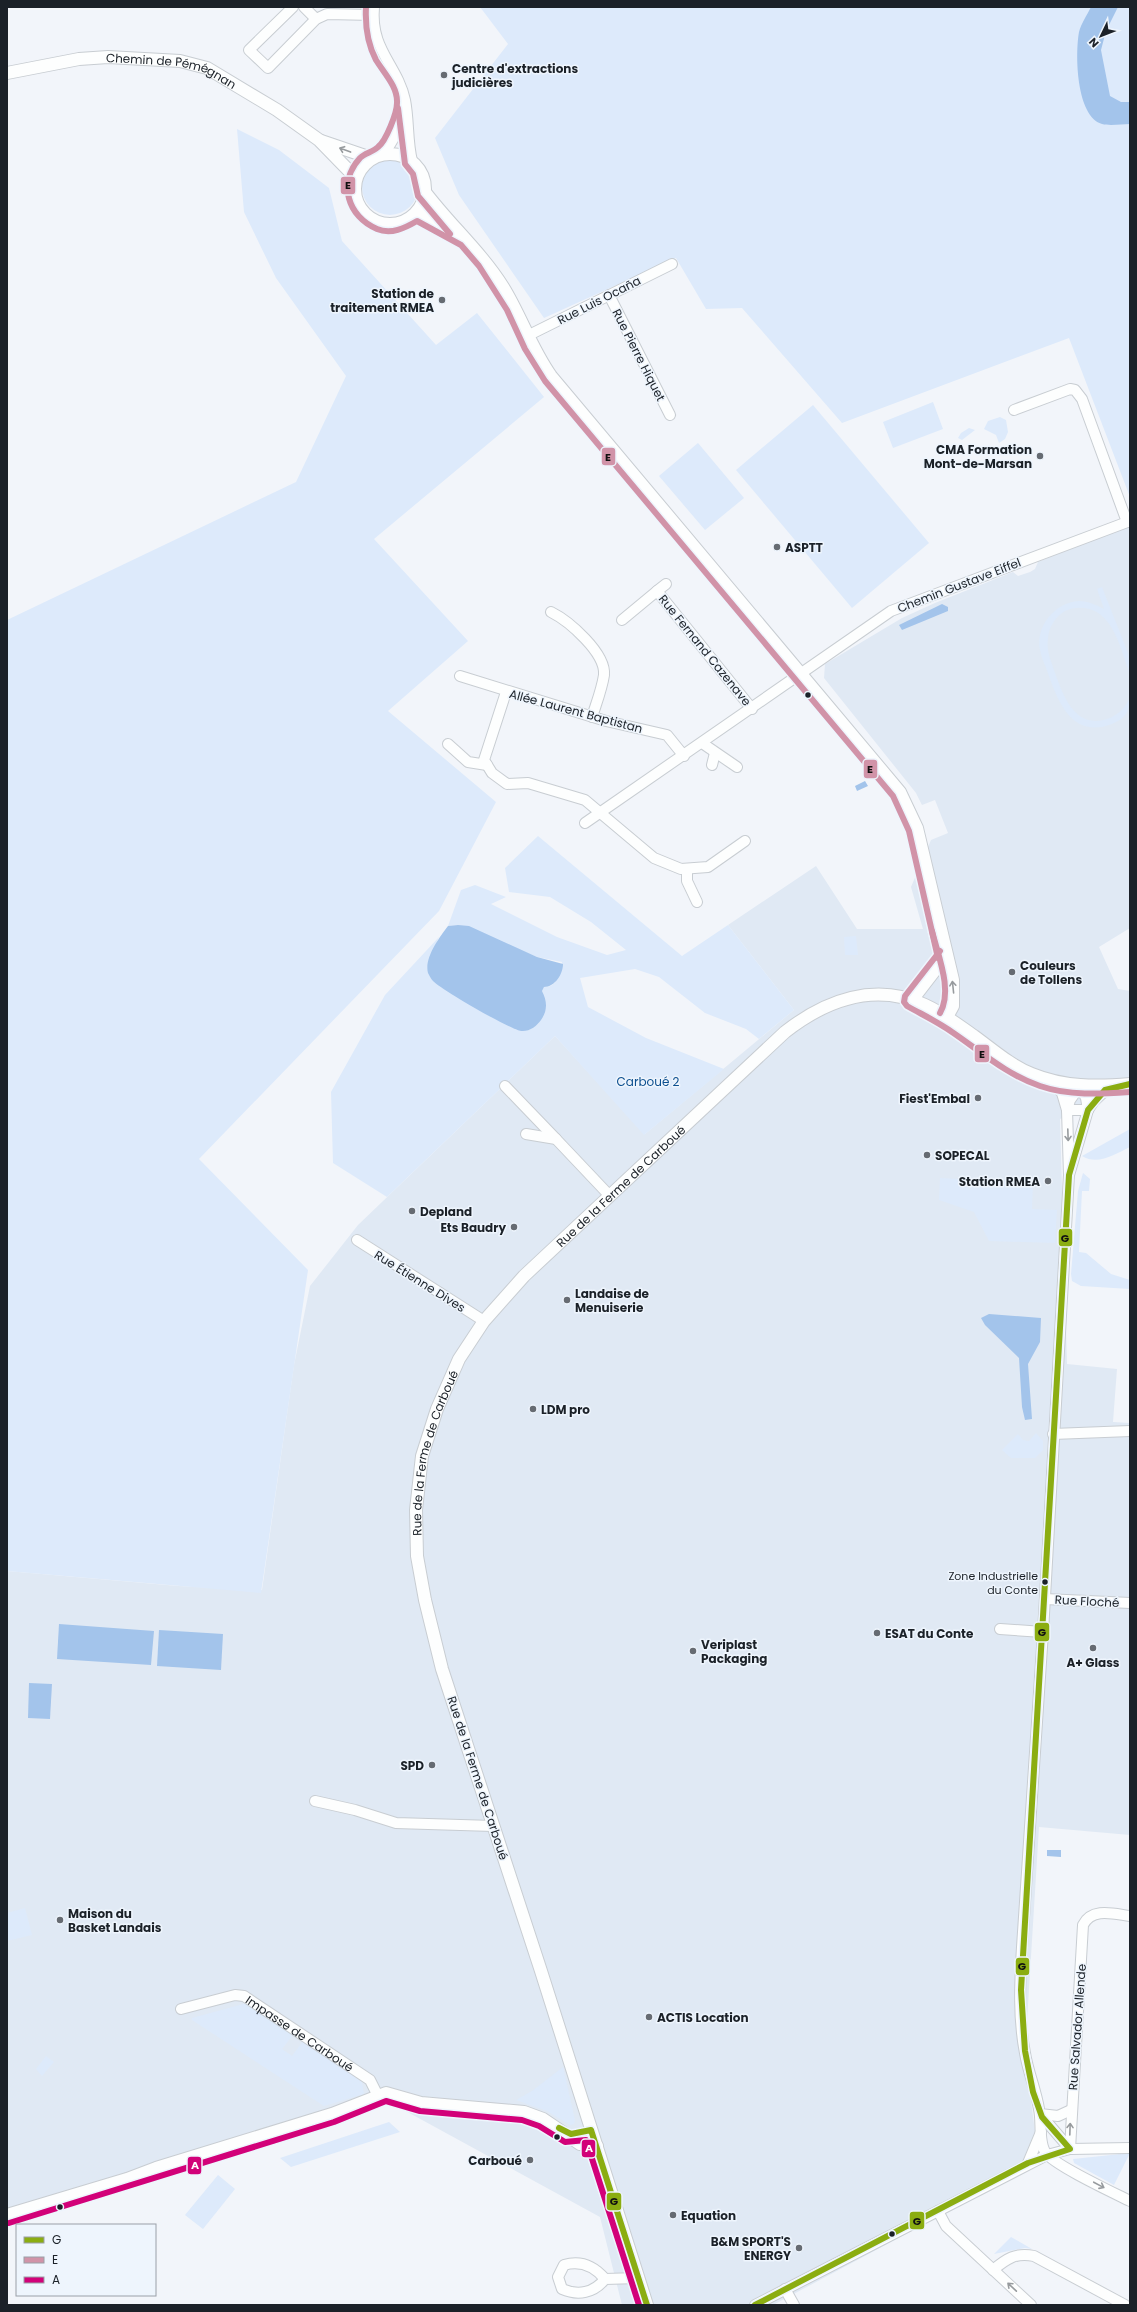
<svg xmlns="http://www.w3.org/2000/svg" width="1137" height="2312" viewBox="0 0 1137 2312" font-family="Poppins,sans-serif">
  <rect width="100%" height="100%" fill="#f2f5fa"/>
  <polygon fill="#e0e9f4" points="1130,525 1130,928 1099,947 1118,989 1130,991 1130,1087 1060,1119 1067,1364 1117,1369 1113,1422 1130,1423 1130,1835 1039,1827 1025,2054 1039,2163 773,2305 622,2305 600,2217 391,2103 200,2164 7,2219 7,1571 178,1586 262,1590 294,1365 310,1286 358,1225 555,1036 645,1134 794,1010 728,925 816,866 857,929 923,929 911,887 931,840 948,833 935,800 922,805 916,793 824,678 825,664 902,618 935,603 1013,572 1018,576 1030,572 1035,569 1038,562"/>
  <g fill="#ddeafb">
    <polygon points="480,7 1130,7 1130,497 1069,338 842,423 742,308 706,309 676,258 544,318 459,195 435,138 508,44"/>
    <polygon points="237,129 279,150 329,188 342,241 436,345 477,313 544,397 374,539 468,641 388,711 496,802 439,911 199,1159 308,1270 261,1593 7,1571 7,620 296,482 346,376 276,278 244,212"/>
    <circle cx="390" cy="187" r="28"/>
    <polygon points="933,402 943,429 893,448 883,422"/>
    <polygon points="813,405 929,543 852,608 736,470"/>
    <polygon points="1000,417 1006,420 1008,432 1005,439 999,443 996,435 984,429 988,421"/>
    <polygon points="969,428 975,430 962,440 958,438 961,433"/>
    <polygon points="698,443 744,498 705,530 659,476"/>
    <path d="M 1102,587 L 1130,658 L 1130,674 C 1121,651 1114,612 1085,608 C 1078,607 1071,608 1065,611 C 1055,617 1049,627 1048,638 C 1046,651 1051,661 1055,673 C 1064,698 1076,731 1110,718 C 1119,714 1127,706 1130,697 C 1130,711 1126,718 1112,724 C 1075,738 1060,707 1050,679 C 1047,669 1042,660 1040,650 C 1035,627 1055,602 1079,601 C 1088,601 1096,605 1104,609 L 1097,589 Z"/>
    <path d="M 538,836 L 682,956 L 728,925 L 794,1010 L 759,1039 L 746,1029 L 705,1013 L 659,977 L 635,969 L 580,978 L 588,1007 L 646,1038 L 724,1069 L 644,1135 L 555,1036 L 387,1197 L 333,1163 L 331,1092 L 385,995 L 439,937 L 428,964 L 473,1007 L 521,1031 L 538,1024 L 546,1008 L 542,991 L 544,987 C 558,987 560,973 562,962 L 537,957 L 458,925 L 448,926 L 461,890 L 475,885 L 506,897 L 491,904 L 557,937 L 607,955 L 626,950 L 591,922 L 550,897 L 509,892 L 505,868 Z"/>
    <polygon points="856,936 858,955 845,955 844,937"/>
    <path d="M 1130,1129 L 1130,1147 C 1115,1154 1098,1166 1082,1156 Z"/>
    <polygon points="1083,1173 1090,1179 1089,1191 1082,1191 1079,1252 1086,1253 1111,1274 1130,1280 1130,1289 1081,1286 1072,1281 1071,1274 1078,1191"/>
    <polygon points="940,1178 1033,1183 1032,1209 1057,1210 1055,1243 989,1241 974,1212 939,1200"/>
    <polygon points="1036,1433 1043,1441 1043,1450 1035,1458 1011,1458 1002,1450 1018,1434 1023,1440 1029,1441"/>
    <polygon points="25,1908 32,1935 7,1941 7,1913"/>
    <polygon points="247,2003 293,2035 282,2049 292,2056 303,2041 362,2082 364,2094 324,2106 192,2020 192,2018"/>
    <polygon points="46,2056 54,2062 42,2076 36,2069"/>
    <polygon points="563,2067 575,2120 574,2124 570,2125 547,2111 516,2100 532,2091"/>
    <polygon points="389,2122 400,2132 291,2167 280,2158"/>
    <polygon points="1130,2153 1114,2185 1074,2163 1073,2159"/>
    <polygon points="218,2175 235,2189 203,2229 185,2215"/>
    <polygon points="1011,2237 1032,2249 1025,2248 994,2254"/>
  </g>
  <g fill="#a3c4eb">
    <path d="M 1091,7 L 1118,7 L 1106,31 L 1101,50 L 1110,96 L 1121,102 L 1130,102 L 1130,124 C 1122,124 1110,126 1102,124 C 1076,116 1075,54 1079,32 C 1081,24 1087,15 1091,7 Z"/>
    <polygon points="942,604 948,607 948,611 902,630 899,625"/>
    <polygon points="865,781 868,786 857,791 855,786"/>
    <path d="M 458,925 L 469,926 L 537,957 L 563,964 C 563,974 555,987 544,987 L 542,991 C 547,1001 548,1010 541,1020 C 537,1026 529,1032 521,1031 C 511,1030 440,989 433,981 C 431,979 429,975 428,973 C 424,958 439,938 448,926 Z"/>
    <polygon points="989,1314 1041,1318 1040,1342 1028,1364 1032,1419 1025,1420 1022,1407 1019,1358 985,1325 981,1318"/>
    <polygon points="59,1624 154,1631 151,1665 57,1659"/>
    <polygon points="159,1630 223,1634 221,1670 157,1666"/>
    <polygon points="29,1683 52,1684 50,1719 28,1718"/>
    <polygon points="1047,1850 1061,1850 1061,1857 1047,1856"/>
  </g>
  <g fill="none" stroke-linecap="round" stroke-linejoin="round">
    <g stroke="#c8cdd2" stroke-width="12">
      <g id="minor">
        <polyline points="293,7 249,50 268,68 316,19 327,14 373,15"/>
        <polyline points="304,7 316,19"/>
        <path d="M 374,7 C 370,50 397,64 405,100 C 409,120 407,141 412,161"/>
        <polyline points="385,153 398,131 403,109"/>
        <polyline points="609,295 670,415"/>
        <polyline points="527,336 672,264"/>
        <polyline points="1014,410 1070,389 1075,390 1082,399 1127,522"/>
        <polyline points="657,591 666,584"/>
        <path d="M 551,612 C 569,621 606,653 604,675 C 602,689 596,704 592,717"/>
        <polyline points="622,620 657,591 752,709"/>
        <polyline points="460,676 606,721 667,735 684,756"/>
        <polyline points="506,692 484,760 492,773 507,784 528,783 585,800 654,858 681,869 708,867 745,841"/>
        <polyline points="702,743 737,767"/>
        <polyline points="448,744 468,762 487,765"/>
        <polyline points="712,765 715,753"/>
        <polyline points="585,823 891,611 1130,521"/>
        <polyline points="687,869 687,881 697,902"/>
        <polyline points="1051,1081 1062,1093 1067,1110 1088,1110"/>
        <polyline points="505,1086 556,1139"/>
        <polyline points="1088,1110 1094,1101 1110,1086"/>
        <polyline points="526,1134 556,1139 609,1195"/>
        <path d="M 1069,1175 L 1088,1110 L 1086,1098 L 1080,1086 L 1070,1100 L 1067,1110 L 1069,1175 L 1043,1632 L 1022,1947 C 1020,1982 1018,2017 1025,2053 C 1028,2072 1036,2090 1039,2109 C 1042,2121 1038,2143 1046,2153 C 1054,2165 1114,2193 1130,2201"/>
        <polyline points="357,1240 484,1321"/>
        <polyline points="1053,1434 1130,1431"/>
        <polyline points="1045,1599 1130,1603"/>
        <polyline points="1000,1629 1043,1632"/>
        <polyline points="315,1801 355,1810 396,1823 493,1826"/>
        <path id="s1" d="M 181,2009 L 235,1995 L 244,1996 L 370,2080 L 378,2096"/>
        <polyline points="1040,2114 1070,2149"/>
        <polyline points="1040,2114 1058,2116 1071,2110"/>
        <path d="M 1070,2149 L 1083,1925 C 1092,1907 1114,1914 1130,1916"/>
        <polyline points="1028,2163 1041,2132"/>
        <polyline points="938,2211 946,2226 1031,2305"/>
        <path d="M 993,2270 C 1006,2259 1016,2252 1034,2256 L 1125,2305"/>
        <path d="M 605,2279 C 594,2266 581,2260 564,2265 L 558,2277 L 562,2289 C 578,2296 594,2293 605,2279 L 638,2278"/>
        <polyline points="785,2289 794,2305"/>
        <polyline points="755,2305 1047,2155 1070,2149 1130,2148"/>
      </g>
    </g>
    <g stroke="#c8cdd2" stroke-width="14">
      <g id="tertiary">
        <path id="s2" d="M 7,73 L 79,59 L 108,57 L 180,61 L 207,68 L 277,110 L 319,140 L 356,178"/>
        <polyline points="321,141 371,158"/>
        <circle cx="390" cy="189" r="35"/>
        <path d="M 425,192 C 450,225 481,252 503,287 C 521,316 531,348 551,376 L 900,792 L 917,828 L 953,980 L 953,1006 L 947,1017"/>
        <polyline points="417,212 458,235"/>
        <polyline points="912,1000 946,956"/>
        <polyline points="7,2215 127,2179 156,2168 332,2114 386,2093 421,2103 524,2112 543,2119 580,2144 597,2146"/>
        <path id="s3" d="M 647,2305 L 541,1971 L 442,1669 L 425,1600 L 417,1556 L 416,1510 L 422,1456 L 437,1409 L 459,1359 L 484,1321 L 524,1276 L 785,1032 C 826,1000 875,982 925,1005 C 943,1013 958,1025 974,1036 C 992,1049 1011,1066 1032,1074 C 1064,1087 1096,1087 1130,1084"/>
      </g>
    </g>
    <use href="#minor" stroke="#fdfefe" stroke-width="10"/>
    <use href="#tertiary" stroke="#fdfefe" stroke-width="12"/>
    <g stroke="#eef5fd" stroke-width="9">
      <g id="bus-1">
        <polyline points="559,2128 571,2134 591,2130 647,2305"/>
        <polyline points="755,2305 1028,2163 1070,2149 1042,2117 1033,2092 1025,2051 1021,1990 1069,1175 1088,1110 1105,1090 1130,1084"/>
      </g>
    </g>
    <g stroke="#eef5fd" stroke-width="9">
      <g id="bus-2">
        <path d="M 366,7 C 365,26 367,43 376,60 C 384,73 398,87 397,103 C 397,113 386,141 378,147 C 373,152 365,153 360,158 C 337,183 348,217 377,229 C 391,235 405,228 417,221 L 461,245 L 479,266 L 507,310 L 525,349 L 545,381 L 893,796 L 909,831 L 938,958"/>
        <polyline points="398,108 405,164 413,174 418,196 450,234"/>
        <path d="M 932,931 C 938,956 953,990 940,1013"/>
        <path d="M 940,951 L 905,996 L 904,1002 L 907,1006 C 923,1015 938,1022 952,1032 C 980,1051 1007,1075 1040,1086 C 1069,1096 1100,1094 1130,1092"/>
      </g>
    </g>
    <g stroke="#eef5fd" stroke-width="9">
      <polyline id="bus-3" points="9,2223 334,2122 386,2101 420,2111 522,2120 539,2126 565,2142 586,2140 639,2305"/>
    </g>
    <use href="#bus-1" stroke="#8bad11" stroke-width="6"/>
    <use href="#bus-2" stroke="#d193a8" stroke-width="6"/>
    <use href="#bus-3" stroke="#d20179" stroke-width="6"/>
  </g>
  <defs><path id="oneway-shaft" d="M-6 0H5M1.5-3L5.5 0L1.5 3" fill="none" stroke-width="1.6" stroke-linecap="round" stroke-linejoin="round"/></defs>
  <g stroke="#979b9e">
    <use href="#oneway-shaft" transform="translate(345 150) rotate(-160)"/>
    <use href="#oneway-shaft" transform="translate(953 987) rotate(-96)"/>
    <use href="#oneway-shaft" transform="translate(1068 1135) rotate(88)"/>
    <use href="#oneway-shaft" transform="translate(1070 2129) rotate(-88)"/>
    <use href="#oneway-shaft" transform="translate(1099 2185) rotate(28)"/>
    <use href="#oneway-shaft" transform="translate(1012 2287) rotate(-137)"/>
  </g>
  <g fill="#666b72" stroke="#eef5fd" stroke-width="1.5">
    <circle cx="444" cy="75" r="4"/>
    <circle cx="442" cy="300" r="4"/>
    <circle cx="1040" cy="456" r="4"/>
    <circle cx="777" cy="547" r="4"/>
    <circle cx="1012" cy="972" r="4"/>
    <circle cx="978" cy="1098" r="4"/>
    <circle cx="927" cy="1155" r="4"/>
    <circle cx="1048" cy="1181" r="4"/>
    <circle cx="412" cy="1211" r="4"/>
    <circle cx="514" cy="1227" r="4"/>
    <circle cx="567" cy="1300" r="4"/>
    <circle cx="533" cy="1409" r="4"/>
    <circle cx="877" cy="1633" r="4"/>
    <circle cx="1093" cy="1648" r="4"/>
    <circle cx="693" cy="1651" r="4"/>
    <circle cx="432" cy="1765" r="4"/>
    <circle cx="60" cy="1920" r="4"/>
    <circle cx="649" cy="2017" r="4"/>
    <circle cx="530" cy="2160" r="4"/>
    <circle cx="673" cy="2215" r="4"/>
    <circle cx="799" cy="2248" r="4"/>
  </g>
  <g fill="#1b2128" stroke="#eef5fd" stroke-width="1.5">
    <circle cx="808" cy="695" r="3.5"/>
    <circle cx="1045" cy="1582" r="3.5"/>
    <circle cx="557" cy="2137" r="3.5"/>
    <circle cx="60" cy="2207" r="3.5"/>
    <circle cx="892" cy="2234" r="3.5"/>
  </g>
  <g text-anchor="middle" dominant-baseline="central" stroke-width="3" stroke-linejoin="round" paint-order="stroke">
    <g font-size="11" fill="#1b2128" stroke="#eef5fd" text-anchor="end">
      <text x="1038" y="1576">Zone Industrielle<tspan x="1038" dy="14">du Conte</tspan></text>
    </g>
    <g font-size="12" font-weight="bold" fill="#1b2128" stroke="#eef5fd" text-anchor="start">
      <text x="452" y="68">Centre d'extractions<tspan x="452" dy="14">judicières</tspan></text>
      <text x="434" y="293" text-anchor="end">Station de<tspan x="434" dy="14">traitement RMEA</tspan></text>
      <text x="1032" y="449" text-anchor="end">CMA Formation<tspan x="1032" dy="14">Mont-de-Marsan</tspan></text>
      <text x="785" y="547">ASPTT</text>
      <text x="1020" y="965">Couleurs<tspan x="1020" dy="14">de Tollens</tspan></text>
      <text x="970" y="1098" text-anchor="end">Fiest'Embal</text>
      <text x="935" y="1155">SOPECAL</text>
      <text x="1040" y="1181" text-anchor="end">Station RMEA</text>
      <text x="420" y="1211">Depland</text>
      <text x="506" y="1227" text-anchor="end">Ets Baudry</text>
      <text x="575" y="1293">Landaise de<tspan x="575" dy="14">Menuiserie</tspan></text>
      <text x="541" y="1409">LDM pro</text>
      <text x="885" y="1633">ESAT du Conte</text>
      <text x="701" y="1644">Veriplast<tspan x="701" dy="14">Packaging</tspan></text>
      <text x="1093" y="1662" text-anchor="middle">A+ Glass</text>
      <text x="424" y="1765" text-anchor="end">SPD</text>
      <text x="68" y="1913">Maison du<tspan x="68" dy="14">Basket Landais</tspan></text>
      <text x="657" y="2017">ACTIS Location</text>
      <text x="522" y="2160" text-anchor="end">Carboué</text>
      <text x="681" y="2215">Equation</text>
      <text x="791" y="2241" text-anchor="end">B&amp;M SPORT'S<tspan x="791" dy="14">ENERGY</tspan></text>
    </g>
    <g font-size="12" fill="#1b2128" stroke="#eef5fd">
      <text stroke="none"><textPath href="#s2" startOffset="168">Chemin de Pémégnan</textPath></text>
      <text transform="translate(599 300) rotate(-27)">Rue Luis Ocaña</text>
      <text transform="translate(639 355) rotate(63)">Rue Pierre Hiquet</text>
      <text transform="translate(959 585) rotate(-21)">Chemin Gustave Eiffel</text>
      <text transform="translate(705 650) rotate(51)">Rue Fernand Cazenave</text>
      <text transform="translate(576 711) rotate(15)">Allée Laurent Baptistan</text>
      <text stroke="none"><textPath href="#s3" startOffset="1226">Rue de la Ferme de Carboué</textPath></text>
      <text transform="translate(420 1281) rotate(32)">Rue Étienne Dives</text>
      <text stroke="none"><textPath href="#s3" startOffset="890">Rue de la Ferme de Carboué</textPath></text>
      <text transform="translate(1087 1601) rotate(3)">Rue Floché</text>
      <text transform="translate(478 1778) rotate(72)">Rue de la Ferme de Carboué</text>
      <text transform="translate(1077 2027) rotate(-86)">Rue Salvador Allende</text>
      <text stroke="none"><textPath href="#s1" startOffset="132">Impasse de Carboué</textPath></text>
    </g>
    <g font-size="12" fill="#0c4f8f" stroke="#eef5fd">
      <text x="648" y="1081">Carboué 2</text>
    </g>
  </g>
  <g stroke="#eef5fd" stroke-width="1.5">
    <rect x="340" y="176" width="16" height="19" rx="4" fill="#d193a8"/>
    <rect x="601" y="447" width="15" height="19" rx="4" fill="#d193a8"/>
    <rect x="863" y="759" width="15" height="20" rx="4" fill="#d193a8"/>
    <rect x="974" y="1044" width="16" height="19" rx="4" fill="#d193a8"/>
    <rect x="1058" y="1228" width="15" height="19" rx="4" fill="#8bad11"/>
    <rect x="1034" y="1622" width="16" height="20" rx="4" fill="#8bad11"/>
    <rect x="1015" y="1957" width="15" height="19" rx="4" fill="#8bad11"/>
    <rect x="581" y="2139" width="15" height="19" rx="4" fill="#d20179"/>
    <rect x="187" y="2156" width="15" height="19" rx="4" fill="#d20179"/>
    <rect x="606" y="2192" width="16" height="19" rx="4" fill="#8bad11"/>
    <rect x="909" y="2211" width="16" height="19" rx="4" fill="#8bad11"/>
  </g>
  <g font-size="11" text-anchor="middle" font-weight="bold" fill="#fff">
    <text x="589" y="2152">A</text>
    <text x="195" y="2169">A</text>
  </g>
  <g font-size="11" text-anchor="middle" font-weight="bold" fill="#111">
    <text x="348" y="189">E</text>
    <text x="608" y="461">E</text>
    <text x="870" y="773">E</text>
    <text x="982" y="1058">E</text>
    <text x="1065" y="1242">G</text>
    <text x="1042" y="1636">G</text>
    <text x="1022" y="1970">G</text>
    <text x="614" y="2205">G</text>
    <text x="917" y="2225">G</text>
  </g>
  <rect width="1137" height="2312" fill="none" stroke="#1b2128" stroke-width="16"/>
  <rect x="16" y="2224" width="140" height="72" fill="#eef5fd" stroke="#9aa0a8"/>
  <rect x="24" y="2237" width="20" height="6" fill="#8bad11" stroke="#9aa0a8"/>
  <text x="52" y="2244" font-size="12" fill="#1b2128">G</text>
  <rect x="24" y="2257" width="20" height="6" fill="#d193a8" stroke="#9aa0a8"/>
  <text x="52" y="2264" font-size="12" fill="#1b2128">E</text>
  <rect x="24" y="2277" width="20" height="6" fill="#d20179" stroke="#9aa0a8"/>
  <text x="52" y="2284" font-size="12" fill="#1b2128">A</text>
  <g transform="translate(1101 36) rotate(227)" stroke="#eef5fd" stroke-width="3" paint-order="stroke">
  <path d="M0-3L7 15L0 10L-7 15Z" fill="#1b2128"/>
  <text y="-6" font-size="11" font-weight="bold" text-anchor="middle" fill="#1b2128">N</text>
  </g>
</svg>
